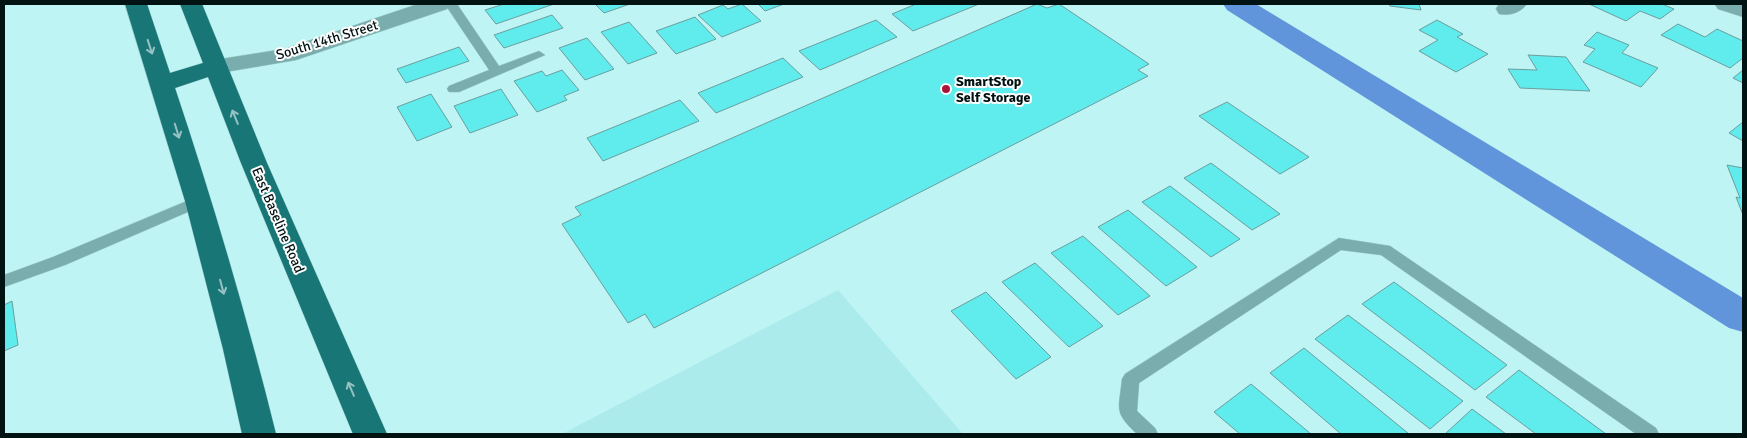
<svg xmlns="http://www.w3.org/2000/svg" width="1747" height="438" viewBox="0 0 1747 438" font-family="Signika,sans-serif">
  <rect width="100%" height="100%" fill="#bff4f4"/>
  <polygon fill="#abebeb" points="838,290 963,434 561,434 562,434"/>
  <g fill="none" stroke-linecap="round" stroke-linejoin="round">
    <polygon fill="#6095db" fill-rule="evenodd" points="1223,4 1256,4 1743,298 1743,332 1729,328 1227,10"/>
  </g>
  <g fill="#60ebed" stroke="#6b9e9e">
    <polygon points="504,4 554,4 496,24 485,10"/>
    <polygon points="595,4 630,4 604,13"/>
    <polygon points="742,4 761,21 722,37 698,15 723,5 728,9"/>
    <polygon points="758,4 784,4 765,11"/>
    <polygon points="916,4 979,4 913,31 892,14"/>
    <polygon points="1037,4 1047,8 1059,4 1149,64 1138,70 1148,76 654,328 645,314 628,323 562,224 581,215 575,207"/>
    <polygon points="1389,4 1419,4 1421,10 1390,6"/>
    <polygon points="1589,4 1662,4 1674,9 1660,19 1640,11 1626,21"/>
    <polygon points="552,15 563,28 504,48 494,35"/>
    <polygon points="695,17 716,39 676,54 656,31"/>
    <polygon points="876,20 897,37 820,70 799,51"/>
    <polygon points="1437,20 1463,34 1457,37 1488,54 1456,72 1419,51 1438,40 1419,30"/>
    <polygon points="629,22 657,53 628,64 601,32"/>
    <polygon points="1678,24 1705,37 1717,29 1743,41 1743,58 1730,68 1661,35"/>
    <polygon points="1597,32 1629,45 1622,53 1658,68 1641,87 1583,62 1595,49 1584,45"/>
    <polygon points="587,38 614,69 585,80 559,48"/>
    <polygon points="459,47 469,61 406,83 397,69"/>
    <polygon points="1528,55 1566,57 1590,91 1520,88 1508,69 1537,70"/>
    <polygon points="783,58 803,77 716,113 698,93"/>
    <polygon points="562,70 579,90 564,96 567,100 537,112 514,81 542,71 546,76"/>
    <polygon points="1743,70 1743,83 1733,78"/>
    <polygon points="501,89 518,115 470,133 454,106"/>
    <polygon points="431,94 452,127 417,141 397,107"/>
    <polygon points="680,100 699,121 603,161 587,138"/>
    <polygon points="1227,102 1309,157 1280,174 1199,116"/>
    <polygon points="1743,122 1743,141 1729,133"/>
    <polygon points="1211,163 1280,214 1252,230 1184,178"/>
    <polygon points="1727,165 1743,168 1743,215 1736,197 1740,198"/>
    <polygon points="1170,186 1240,239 1211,257 1142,202"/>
    <polygon points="1128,210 1197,267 1166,286 1098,227"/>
    <polygon points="1083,236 1150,296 1118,315 1051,253"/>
    <polygon points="1035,263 1103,326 1069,347 1002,282"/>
    <polygon points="1394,282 1507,365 1475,390 1362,304"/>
    <polygon points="986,292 1051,357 1016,379 951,311"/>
    <polygon points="12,301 18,345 4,351 4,305"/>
    <polygon points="1348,315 1463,401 1430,429 1315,339"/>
    <polygon points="1304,348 1409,434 1341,434 1270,373"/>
    <polygon points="1519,370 1606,434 1536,434 1486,397"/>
    <polygon points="1251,384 1311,434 1240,434 1214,412"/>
    <polygon points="1472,409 1506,434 1445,434"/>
  </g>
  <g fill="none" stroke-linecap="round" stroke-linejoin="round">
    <g stroke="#a1d0d0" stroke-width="1">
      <g id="service">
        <polygon points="445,4 457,4 499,66 539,51 545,55 459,92 449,92 447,89 449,86 489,70"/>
        <polygon points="199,196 204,197 206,201 204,205 65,265 4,287 4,275 53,257"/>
        <path d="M 1339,238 L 1390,246 L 1656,428 L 1659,434 L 1636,434 L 1381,255 L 1341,250 L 1139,383 L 1137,411 L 1155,428 L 1158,434 L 1137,434 C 1113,411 1119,410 1122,379 L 1125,374 Z"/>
      </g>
    </g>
    <g stroke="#a1d0d0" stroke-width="1">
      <g id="minor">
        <polygon points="418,4 450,4 447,9 296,60 214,74 206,72 202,67 206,62 214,60 284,49"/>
        <path d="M 1499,4 L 1527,4 C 1520,13 1510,16 1499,14 L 1496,9 Z"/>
        <polygon points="1715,4 1743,4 1743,17 1718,9"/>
      </g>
    </g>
    <g stroke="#a1d0d0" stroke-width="1">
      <path id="primary" d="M 125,4 L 147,4 L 170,73 L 203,63 L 180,4 L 202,4 L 267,163 L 387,434 L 353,434 L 241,163 L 208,77 L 175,88 C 213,202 247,317 276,434 L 242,434 L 223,349 L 185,201 Z"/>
    </g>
    <use href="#service" fill="#7aadad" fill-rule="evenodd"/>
    <use href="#minor" fill="#7aadad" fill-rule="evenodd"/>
    <use href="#primary" fill="#187677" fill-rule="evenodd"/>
  </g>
  <defs><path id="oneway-shaft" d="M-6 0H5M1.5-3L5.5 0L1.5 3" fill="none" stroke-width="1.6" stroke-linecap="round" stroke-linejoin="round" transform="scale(1.25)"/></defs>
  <g stroke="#97c1c2">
    <use href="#oneway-shaft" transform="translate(150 47) rotate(72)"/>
    <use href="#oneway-shaft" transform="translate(235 117) rotate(-112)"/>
    <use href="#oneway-shaft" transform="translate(177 131) rotate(73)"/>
    <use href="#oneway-shaft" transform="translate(222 287) rotate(75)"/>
    <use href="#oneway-shaft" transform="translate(351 389) rotate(-113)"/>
  </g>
  <circle fill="#aa1438" stroke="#fff" stroke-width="2" cx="946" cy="89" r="5"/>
  <g text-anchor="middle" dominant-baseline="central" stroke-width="4" stroke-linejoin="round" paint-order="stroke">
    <g font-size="14" fill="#011213" stroke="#fff">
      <text transform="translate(327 40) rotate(-17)">South 14th Street</text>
      <text transform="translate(278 220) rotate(67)">East Baseline Road</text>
    </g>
    <g font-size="14" font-weight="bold" fill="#011213" stroke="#fff" text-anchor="start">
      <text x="956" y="81">SmartStop<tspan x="956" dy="16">Self Storage</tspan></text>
    </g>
  </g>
  <rect width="1747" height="438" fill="none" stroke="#011213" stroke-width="10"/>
</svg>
